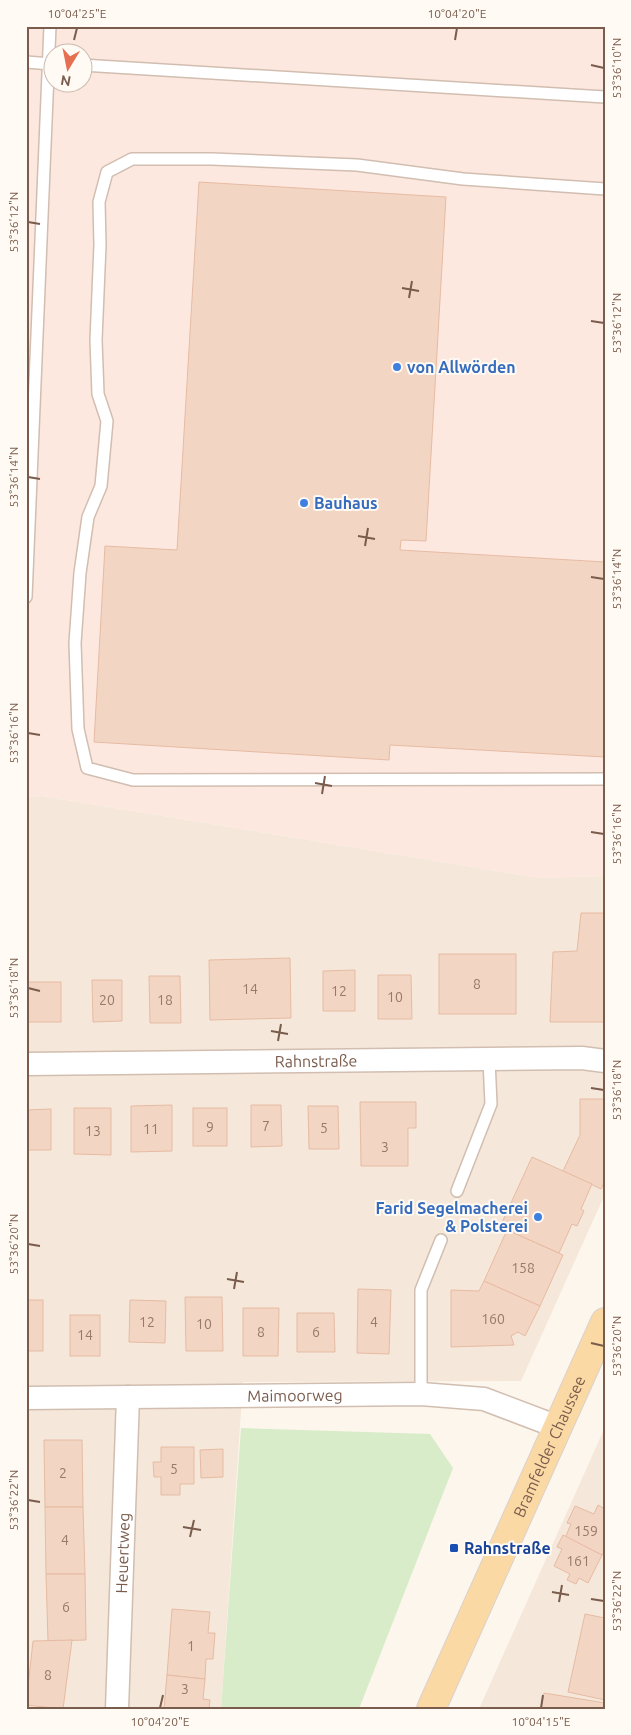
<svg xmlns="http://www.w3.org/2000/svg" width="631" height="1735" viewBox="0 0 631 1735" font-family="Ubuntu,sans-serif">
  <rect width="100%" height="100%" fill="#fdf6ec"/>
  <g fill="#f5e8da">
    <polygon points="42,796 539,878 605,876 605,1194 521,1381 243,1382 221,1709 26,1709 26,797"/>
    <polygon points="605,1427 605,1709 479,1709"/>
  </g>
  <path fill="#fde8e0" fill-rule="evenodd" d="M 26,26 L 605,26 L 605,876 L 539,878 L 42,796 L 26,797 ZM 52,52 L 82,52 L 82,82 L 52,82 Z"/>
  <polygon fill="#d8ecc9" points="241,1428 430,1434 453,1468 359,1709 221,1709"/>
  <g fill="#f3d5c3" stroke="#e6bba3">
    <polygon points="199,182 446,197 426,541 401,540 400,550 605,562 605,757 390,745 389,760 94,742 105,546 177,550"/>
    <polygon points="581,913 605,913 605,1022 550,1022 553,952 577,951"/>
    <rect x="439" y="954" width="77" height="60"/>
    <polygon points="290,958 291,1018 210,1020 209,960"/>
    <polygon points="355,970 355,1011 323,1011 323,971"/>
    <polygon points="378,975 411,975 412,1019 378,1019"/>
    <polygon points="149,976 180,976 181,1023 150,1023"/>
    <polygon points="92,980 122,980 122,1021 93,1022"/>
    <rect x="28" y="982" width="33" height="40"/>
    <polygon points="580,1099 605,1099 605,1181 601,1189 563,1171 580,1135"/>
    <polygon points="360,1102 416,1102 416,1128 408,1128 408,1166 361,1166"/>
    <polygon points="172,1105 172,1151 131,1152 131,1106"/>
    <polygon points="251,1105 281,1105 282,1146 251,1147"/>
    <polygon points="308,1106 338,1106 339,1149 309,1149"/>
    <polygon points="74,1108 111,1108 111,1155 74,1154"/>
    <rect x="193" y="1108" width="34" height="38"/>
    <polygon points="51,1109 51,1150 26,1150 26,1110"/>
    <polygon points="532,1157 592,1184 581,1209 584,1211 577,1226 572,1224 559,1253 500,1227"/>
    <polygon points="507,1230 563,1255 540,1306 484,1281"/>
    <polygon points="484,1281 540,1306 525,1336 518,1332 511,1336 514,1345 451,1347 451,1290 479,1291"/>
    <polygon points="358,1289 391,1290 389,1354 357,1353"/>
    <polygon points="185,1297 222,1297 223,1351 186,1351"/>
    <rect x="26" y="1300" width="17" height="51"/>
    <polygon points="130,1300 166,1301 165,1343 129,1342"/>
    <polygon points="243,1308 279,1308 278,1356 243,1356"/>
    <polygon points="297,1313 334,1313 335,1352 297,1352"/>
    <rect x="70" y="1315" width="30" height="41"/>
    <polygon points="44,1440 82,1440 83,1507 45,1507"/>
    <polygon points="161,1447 194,1447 194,1484 180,1484 180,1495 161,1495 161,1477 154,1477 153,1462 161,1462"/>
    <polygon points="223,1449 223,1477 201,1478 200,1450"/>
    <polygon points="598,1505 605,1509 605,1550 602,1555 565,1538 571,1524 567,1523 575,1506 594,1514"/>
    <polygon points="45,1507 83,1507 85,1574 46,1574"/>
    <polygon points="563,1535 602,1555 588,1583 579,1578 576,1584 567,1580 570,1574 554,1566 562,1549 557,1547"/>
    <polygon points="46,1574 85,1574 86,1640 48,1641"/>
    <polygon points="172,1609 210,1612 208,1633 215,1633 213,1659 206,1659 205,1679 167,1675"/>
    <polygon points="585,1614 605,1618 605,1700 568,1692"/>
    <polygon points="72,1640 63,1709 26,1705 33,1641"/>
    <polygon points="167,1675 205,1679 203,1699 210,1700 209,1709 164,1709"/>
    <polygon points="544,1693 605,1703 605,1709 541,1709"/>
  </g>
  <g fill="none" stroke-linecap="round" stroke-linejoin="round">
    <g stroke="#d1beb0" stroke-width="14">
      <g id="lane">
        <polyline points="26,62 52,64"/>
        <polyline points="82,65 605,97"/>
        <polyline points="605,189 463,179 357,165 212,159 132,159 107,172 99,202 100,245 96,340 98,394 107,421 101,486 88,517 80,573 75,643 78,729 87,768 133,780 605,779"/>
        <polyline points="26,597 50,26"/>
        <polyline points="457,1191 491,1104 489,1060"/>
        <polyline points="421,1394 421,1290 441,1240"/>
      </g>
    </g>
    <g stroke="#d1beb0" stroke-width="25">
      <g id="street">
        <path id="s1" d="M 26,1064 L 582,1058 L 605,1061"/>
        <path id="s2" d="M 26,1398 L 421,1394 L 484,1399 L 558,1427"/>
        <path id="s3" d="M 117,1709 L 128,1397"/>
      </g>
    </g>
    <g stroke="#dad1cd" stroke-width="30">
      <g id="primary">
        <path id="s4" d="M 431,1709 L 605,1322"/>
      </g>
    </g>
    <use href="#lane" stroke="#fff" stroke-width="11"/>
    <use href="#street" stroke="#fff" stroke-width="22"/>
    <use href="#primary" stroke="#fbd9a5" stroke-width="28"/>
  </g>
  <path fill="none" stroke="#7a5c4d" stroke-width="2" d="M 74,40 L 77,28M 455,40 L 457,28M 591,65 L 604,68M 28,222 L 40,224M 402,288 L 419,291M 409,298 L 412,281M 591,321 L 604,323M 28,477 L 40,479M 358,536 L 375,539M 365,546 L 368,528M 591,577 L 604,579M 28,733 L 40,735M 315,783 L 332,786M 322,794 L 325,776M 591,832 L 604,834M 28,988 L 40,991M 271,1031 L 288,1034M 278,1041 L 281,1024M 591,1088 L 604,1090M 28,1244 L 40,1246M 227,1279 L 244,1282M 234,1289 L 237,1272M 591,1343 L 604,1346M 28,1500 L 40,1502M 183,1527 L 201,1530M 190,1537 L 194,1520M 552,1592 L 569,1595M 591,1599 L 604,1601M 559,1602 L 562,1585M 160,1708 L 163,1695M 541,1708 L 543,1695"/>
  <g fill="#3f7fe0" stroke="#fffaf3" stroke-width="2">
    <circle cx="397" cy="367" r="5"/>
    <circle cx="304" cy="503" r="5"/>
    <circle cx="538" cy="1217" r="5"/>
  </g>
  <rect fill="#1a4fb4" stroke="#fffaf3" stroke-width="2" x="449" y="1543" width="10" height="10" rx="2.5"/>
  <g text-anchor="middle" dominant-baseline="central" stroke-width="4" stroke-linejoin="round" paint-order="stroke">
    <g font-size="14" fill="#987a6a">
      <text x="477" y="984">8</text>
      <text x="250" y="989">14</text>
      <text x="339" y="991">12</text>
      <text x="395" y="997">10</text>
      <text x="107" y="1000">20</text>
      <text x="165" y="1000">18</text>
      <text x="266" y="1126">7</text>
      <text x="210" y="1127">9</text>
      <text x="324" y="1128">5</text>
      <text x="151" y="1129">11</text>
      <text x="93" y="1131">13</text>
      <text x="385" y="1147">3</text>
      <text x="523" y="1268">158</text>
      <text x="493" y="1319">160</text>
      <text x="147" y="1322">12</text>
      <text x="374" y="1322">4</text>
      <text x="204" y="1324">10</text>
      <text x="261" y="1332">8</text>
      <text x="316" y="1332">6</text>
      <text x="85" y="1335">14</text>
      <text x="174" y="1469">5</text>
      <text x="63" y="1473">2</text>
      <text x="586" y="1531">159</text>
      <text x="65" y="1540">4</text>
      <text x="578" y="1561">161</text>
      <text x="66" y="1607">6</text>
      <text x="191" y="1646">1</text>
      <text x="48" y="1675">8</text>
      <text x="185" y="1689">3</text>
    </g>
    <g font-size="16" font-weight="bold" fill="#366cbe" stroke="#fffaf3" text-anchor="start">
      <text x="407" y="367">von Allwörden</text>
      <text x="314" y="503">Bauhaus</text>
      <text x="528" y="1208" text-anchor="end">Farid Segelmacherei<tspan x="528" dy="18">&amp; Polsterei</tspan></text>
    </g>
    <g font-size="16" fill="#7a5c4d" stroke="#fffaf3">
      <text stroke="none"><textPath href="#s1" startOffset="290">Rahnstraße</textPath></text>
      <text stroke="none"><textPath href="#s2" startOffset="269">Maimoorweg</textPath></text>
      <text stroke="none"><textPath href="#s4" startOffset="288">Bramfelder Chaussee</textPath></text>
      <text stroke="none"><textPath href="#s3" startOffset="156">Heuertweg</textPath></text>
    </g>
    <g font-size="16" font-weight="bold" fill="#164399" stroke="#fffaf3" text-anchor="start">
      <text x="464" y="1548">Rahnstraße</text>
    </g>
  </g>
  <rect width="631" height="1735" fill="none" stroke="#fffaf3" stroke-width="55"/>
  <g transform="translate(68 68) rotate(190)"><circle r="24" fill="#fffaf3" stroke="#cabbb1"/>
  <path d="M0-4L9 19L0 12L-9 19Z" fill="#e76f51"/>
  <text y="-8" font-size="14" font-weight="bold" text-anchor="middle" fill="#7a5c4d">N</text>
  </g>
  <rect x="28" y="28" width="576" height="1680" fill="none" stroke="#7a5c4d" stroke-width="2"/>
  <g font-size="12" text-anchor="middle" fill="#7a5c4d">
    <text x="77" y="18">10°04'25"E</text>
    <text x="457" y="18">10°04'20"E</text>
    <text transform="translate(617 68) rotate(-90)" y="4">53°36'10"N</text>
    <text transform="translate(14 222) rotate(-90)" y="4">53°36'12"N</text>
    <text transform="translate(617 323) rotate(-90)" y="4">53°36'12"N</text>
    <text transform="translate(14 477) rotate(-90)" y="4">53°36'14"N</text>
    <text transform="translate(617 579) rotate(-90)" y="4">53°36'14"N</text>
    <text transform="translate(14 733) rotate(-90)" y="4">53°36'16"N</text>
    <text transform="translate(617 834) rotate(-90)" y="4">53°36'16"N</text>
    <text transform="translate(14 988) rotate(-90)" y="4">53°36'18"N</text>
    <text transform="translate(617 1090) rotate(-90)" y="4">53°36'18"N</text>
    <text transform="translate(14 1244) rotate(-90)" y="4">53°36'20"N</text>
    <text transform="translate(617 1346) rotate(-90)" y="4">53°36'20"N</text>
    <text transform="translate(14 1500) rotate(-90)" y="4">53°36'22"N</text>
    <text transform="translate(617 1601) rotate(-90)" y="4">53°36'22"N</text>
    <text x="160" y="1726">10°04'20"E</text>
    <text x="541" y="1726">10°04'15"E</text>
  </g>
</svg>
